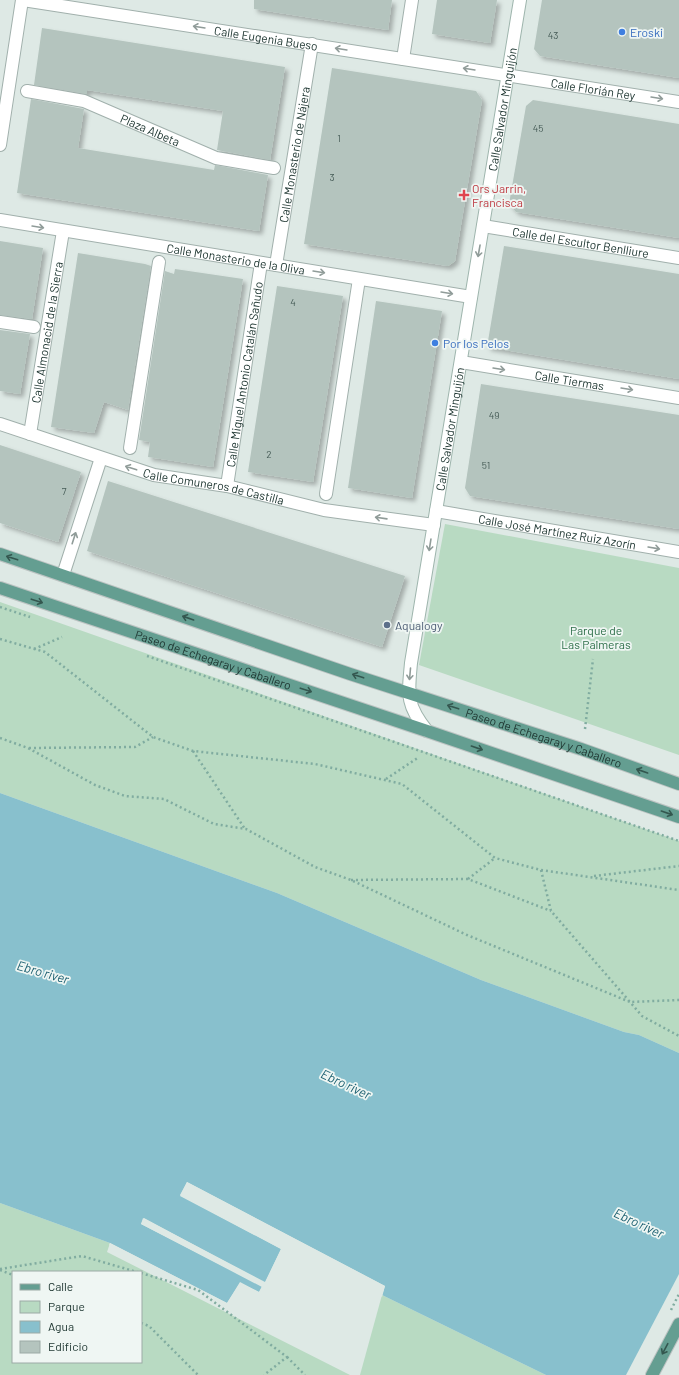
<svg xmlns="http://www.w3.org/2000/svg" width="679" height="1375" viewBox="0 0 679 1375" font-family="Barlow,sans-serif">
  <defs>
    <filter id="shadow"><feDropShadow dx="3.5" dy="3.5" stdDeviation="2" flood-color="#0004"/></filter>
  </defs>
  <rect width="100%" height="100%" fill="#dee9e5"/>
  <g fill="#b8dac2" fill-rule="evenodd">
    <polygon points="445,524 679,568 679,755 419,665"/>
    <polygon points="0,602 679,841 679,1053 639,1035 624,1032 481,980 277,893 0,793"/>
    <path d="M 0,1203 L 110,1243 L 107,1252 L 350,1375 L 0,1375 ZM 13,1272 L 141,1272 L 141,1362 L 13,1362 Z"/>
    <polygon points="382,1295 546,1375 360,1375"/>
  </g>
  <polygon fill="#88c0cd" points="0,793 277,893 481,980 624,1032 639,1035 679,1053 679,1375 546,1375 382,1295 385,1286 187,1182 180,1196 281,1249 265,1283 144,1218 141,1224 262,1287 259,1292 240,1283 227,1303 110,1243 0,1203"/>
  <g fill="#dee9e5">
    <polygon points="187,1182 385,1286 382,1297 380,1295 383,1287 188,1184 182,1195 283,1247 283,1250 266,1284 264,1284 144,1220 143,1223 263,1285 264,1287 260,1294 258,1294 241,1285 228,1304 226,1305 109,1245 110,1243 227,1303 240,1282 259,1292 262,1286 141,1224 143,1218 265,1282 281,1249 180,1195"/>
    <polygon points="679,1274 679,1375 626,1375"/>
  </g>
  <g fill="#b4c4be" filter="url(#shadow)">
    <polygon points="254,0 392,0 388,30 254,9"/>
    <polygon points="437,0 497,0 490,43 432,34"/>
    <polygon points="542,0 679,0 679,78 540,56 534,49"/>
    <polygon points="42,28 285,67 270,160 217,150 223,111 87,90 87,94 34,85"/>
    <polygon points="332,68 476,91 482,100 455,261 448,266 304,244"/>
    <polygon points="31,99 84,109 78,148 214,170 215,165 268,175 259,231 17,193"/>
    <polygon points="533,100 679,124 679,238 516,212 509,204 526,106"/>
    <polygon points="0,241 43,248 32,319 0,315"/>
    <polygon points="504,246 679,274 679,379 487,347"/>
    <polygon points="78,253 145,264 151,266 128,410 104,402 94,433 51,427"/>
    <polygon points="175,269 243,279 213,467 148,457 150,442 139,440 165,271 174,274"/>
    <polygon points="277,286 343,296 313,482 248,472"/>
    <polygon points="376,301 442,311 412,498 348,488"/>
    <polygon points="0,330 30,334 20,394 0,391"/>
    <polygon points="481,384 679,415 679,529 470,496 465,488"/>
    <polygon points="0,445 81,472 58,542 0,523"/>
    <polygon points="108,481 405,576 382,647 87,551"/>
  </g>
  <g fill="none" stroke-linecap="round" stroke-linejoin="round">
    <g stroke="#a1b0ac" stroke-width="14">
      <g id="street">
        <path id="s1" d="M 23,0 L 679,102"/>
        <polyline points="403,59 412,0"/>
        <path id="s2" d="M 27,91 L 84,101 L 216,158 L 274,168"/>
        <polyline points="0,145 22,0"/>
        <path id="s3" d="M 0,220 L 471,297"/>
        <path id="s4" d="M 483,226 L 679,258"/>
        <path id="s5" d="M 276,265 L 312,44"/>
        <polyline points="0,322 34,327"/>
        <path id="s6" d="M 461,362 L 679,398"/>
        <path id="s7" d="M 0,424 L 154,475 L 227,486 L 324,510 L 434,525"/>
        <path id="s8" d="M 30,434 L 63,231"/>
        <polyline points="130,448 159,262"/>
        <path id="s9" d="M 227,486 L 261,263"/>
        <polyline points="326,494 359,279"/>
        <path id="s10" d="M 436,511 L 679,552"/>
        <polyline points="63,575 101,458"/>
      </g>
    </g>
    <g stroke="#9eb5ad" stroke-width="14">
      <g id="secondary">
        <path id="s11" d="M 427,731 C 406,705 408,695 411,663 L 520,0"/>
      </g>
    </g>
    <g stroke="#bcc3c2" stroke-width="14">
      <g id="primary">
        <path id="s12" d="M 0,554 L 350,674 L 581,749 L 679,784"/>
        <path id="s13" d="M 0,588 L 427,731 L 679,817"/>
        <polyline points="652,1375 679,1324"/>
      </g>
    </g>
    <g stroke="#80aca0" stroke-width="2.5" stroke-dasharray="2 3" stroke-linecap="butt">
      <polyline points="0,607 30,617"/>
      <polyline points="0,639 45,652 153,737 193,751 315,764 402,784 495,858 541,870 679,890"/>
      <polyline points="34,649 62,637"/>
      <polyline points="147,656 679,841"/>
      <polyline points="585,729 593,659"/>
      <polyline points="0,738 28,748 95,785 125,796 164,799 214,824 246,829 315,867 351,880 467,935 630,1002 642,1016 679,1036"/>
      <polyline points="29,748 135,747 153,737"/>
      <polyline points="193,751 245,829"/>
      <polyline points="386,779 419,757"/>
      <polyline points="541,870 551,911 630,1002 679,1000"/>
      <polyline points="594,876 679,866"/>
      <polyline points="468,879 495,858"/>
      <polyline points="351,880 468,879 551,911"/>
      <polyline points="0,1269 82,1256 137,1272"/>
      <polyline points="0,1270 13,1275"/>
      <polyline points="141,1273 198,1290 287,1357 264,1375"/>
      <polyline points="671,1310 679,1294"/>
      <polyline points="141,1323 149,1326 198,1375"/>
      <polyline points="287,1357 305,1375"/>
    </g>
    <use href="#street" stroke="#fff" stroke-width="12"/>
    <use href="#secondary" stroke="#fff" stroke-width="12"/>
    <use href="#primary" stroke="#649e91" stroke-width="12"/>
  </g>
  <defs><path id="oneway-shaft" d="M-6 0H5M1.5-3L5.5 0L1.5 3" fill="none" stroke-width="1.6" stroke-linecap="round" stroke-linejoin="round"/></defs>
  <g stroke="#909c99">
    <use href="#oneway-shaft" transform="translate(199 27) rotate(-171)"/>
    <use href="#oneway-shaft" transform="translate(341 49) rotate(-171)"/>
    <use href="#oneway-shaft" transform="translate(469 69) rotate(-171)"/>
    <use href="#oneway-shaft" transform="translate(657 98) rotate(9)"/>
    <use href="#oneway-shaft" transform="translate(38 227) rotate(9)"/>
    <use href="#oneway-shaft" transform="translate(479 251) rotate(100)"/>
    <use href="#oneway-shaft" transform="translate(319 272) rotate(9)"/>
    <use href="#oneway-shaft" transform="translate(447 293) rotate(9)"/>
    <use href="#oneway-shaft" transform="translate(499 369) rotate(9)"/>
    <use href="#oneway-shaft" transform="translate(627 389) rotate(9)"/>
    <use href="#oneway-shaft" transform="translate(131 468) rotate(-162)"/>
    <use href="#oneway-shaft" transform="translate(381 518) rotate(-172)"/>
    <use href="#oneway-shaft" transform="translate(74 538) rotate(-72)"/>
    <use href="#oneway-shaft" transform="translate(430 545) rotate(99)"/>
    <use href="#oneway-shaft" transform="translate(654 548) rotate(10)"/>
    <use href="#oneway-shaft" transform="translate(410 674) rotate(95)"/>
  </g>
  <g stroke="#34574f">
    <use href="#oneway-shaft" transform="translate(12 558) rotate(-162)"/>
    <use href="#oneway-shaft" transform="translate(37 601) rotate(18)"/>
    <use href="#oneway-shaft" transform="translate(188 618) rotate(-161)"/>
    <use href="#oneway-shaft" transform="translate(358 676) rotate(-162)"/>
    <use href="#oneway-shaft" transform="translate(306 690) rotate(18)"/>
    <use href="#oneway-shaft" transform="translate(453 707) rotate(-162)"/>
    <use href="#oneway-shaft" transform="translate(477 748) rotate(19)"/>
    <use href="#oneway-shaft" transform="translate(642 771) rotate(-161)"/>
    <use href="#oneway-shaft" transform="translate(667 813) rotate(19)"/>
    <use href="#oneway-shaft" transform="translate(665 1349) rotate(118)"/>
  </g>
  <g fill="#3f7fe0" stroke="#eff6f3" stroke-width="1.5">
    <circle cx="622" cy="32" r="4"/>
    <circle cx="435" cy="343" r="4"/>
  </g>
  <path fill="#e0444e" stroke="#eff6f3" stroke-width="1.5" d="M462 189h4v4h4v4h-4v4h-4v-4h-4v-4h4z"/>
  <circle fill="#5c6f8a" stroke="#eff6f3" stroke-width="1.5" cx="387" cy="625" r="4"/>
  <g text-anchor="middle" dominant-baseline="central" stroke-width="3.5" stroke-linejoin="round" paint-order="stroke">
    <g font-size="10" fill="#455b56">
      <text x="553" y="35">43</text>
      <text x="538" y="128">45</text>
      <text x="339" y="138">1</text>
      <text x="332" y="177">3</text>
      <text x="293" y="302">4</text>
      <text x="494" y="415">49</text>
      <text x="269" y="454">2</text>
      <text x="486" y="465">51</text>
      <text x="64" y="491">7</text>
    </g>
    <g font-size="12" fill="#366cbe" stroke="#eff6f3" text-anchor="start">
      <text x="630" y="32">Eroski</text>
      <text x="443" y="343">Por los Pelos</text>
    </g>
    <g font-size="12" fill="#203833" stroke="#eff6f3">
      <text stroke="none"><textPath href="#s1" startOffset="246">Calle Eugenia Bueso</textPath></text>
      <text stroke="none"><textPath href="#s1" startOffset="577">Calle Florián Rey</textPath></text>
      <text stroke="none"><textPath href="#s11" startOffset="634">Calle Salvador Minguijón</textPath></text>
      <text stroke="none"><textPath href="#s2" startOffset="130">Plaza Albeta</textPath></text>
      <text stroke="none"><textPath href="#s5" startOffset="112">Calle Monasterio de Nájera</textPath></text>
      <text stroke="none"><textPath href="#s4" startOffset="99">Calle del Escultor Benlliure</textPath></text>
      <text stroke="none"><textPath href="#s3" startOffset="239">Calle Monasterio de la Oliva</textPath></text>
      <text stroke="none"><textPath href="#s8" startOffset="103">Calle Almonacid de la Sierra</textPath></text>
      <text stroke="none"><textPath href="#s9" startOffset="113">Calle Miguel Antonio Catalán Sañudo</textPath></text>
      <text stroke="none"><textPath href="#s6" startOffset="110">Calle Tiermas</textPath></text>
      <text stroke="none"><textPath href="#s11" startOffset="310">Calle Salvador Minguijón</textPath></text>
      <text stroke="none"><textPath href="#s7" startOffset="223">Calle Comuneros de Castilla</textPath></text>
      <text stroke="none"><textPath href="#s10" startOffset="123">Calle José Martínez Ruiz Azorín</textPath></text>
      <text stroke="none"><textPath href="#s13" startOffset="225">Paseo de Echegaray y Caballero</textPath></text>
      <text stroke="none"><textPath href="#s12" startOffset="574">Paseo de Echegaray y Caballero</textPath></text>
    </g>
    <g font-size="12" fill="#be3a42" stroke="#eff6f3" text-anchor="start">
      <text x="472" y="188">Ors Jarrin,<tspan x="472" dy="14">Francisca</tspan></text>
    </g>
    <g font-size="12" fill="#4e5e75" stroke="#eff6f3" text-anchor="start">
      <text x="395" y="625">Aqualogy</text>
    </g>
    <g font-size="12" fill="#2c6e48" stroke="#eff6f3">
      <text x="596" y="630">Parque de<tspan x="596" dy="14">Las Palmeras</tspan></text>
    </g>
    <g font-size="13" font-style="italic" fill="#1d6172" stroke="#eff6f3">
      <text transform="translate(43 972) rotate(16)">Ebro river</text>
      <text transform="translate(346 1084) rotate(25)">Ebro river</text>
      <text transform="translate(639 1223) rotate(25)">Ebro river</text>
    </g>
  </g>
  <rect x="12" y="1271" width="130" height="92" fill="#eff6f3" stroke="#9caaa6"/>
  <rect x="20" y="1284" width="20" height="6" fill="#649e91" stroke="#9caaa6"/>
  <text x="48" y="1291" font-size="12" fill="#203833">Calle</text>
  <rect x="20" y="1301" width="20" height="12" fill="#b8dac2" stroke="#9caaa6"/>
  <text x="48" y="1311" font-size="12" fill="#203833">Parque</text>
  <rect x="20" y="1321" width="20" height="12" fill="#88c0cd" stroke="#9caaa6"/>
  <text x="48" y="1331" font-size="12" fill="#203833">Agua</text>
  <rect x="20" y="1341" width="20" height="12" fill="#b4c4be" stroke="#9caaa6"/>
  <text x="48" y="1351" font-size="12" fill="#203833">Edificio</text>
</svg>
